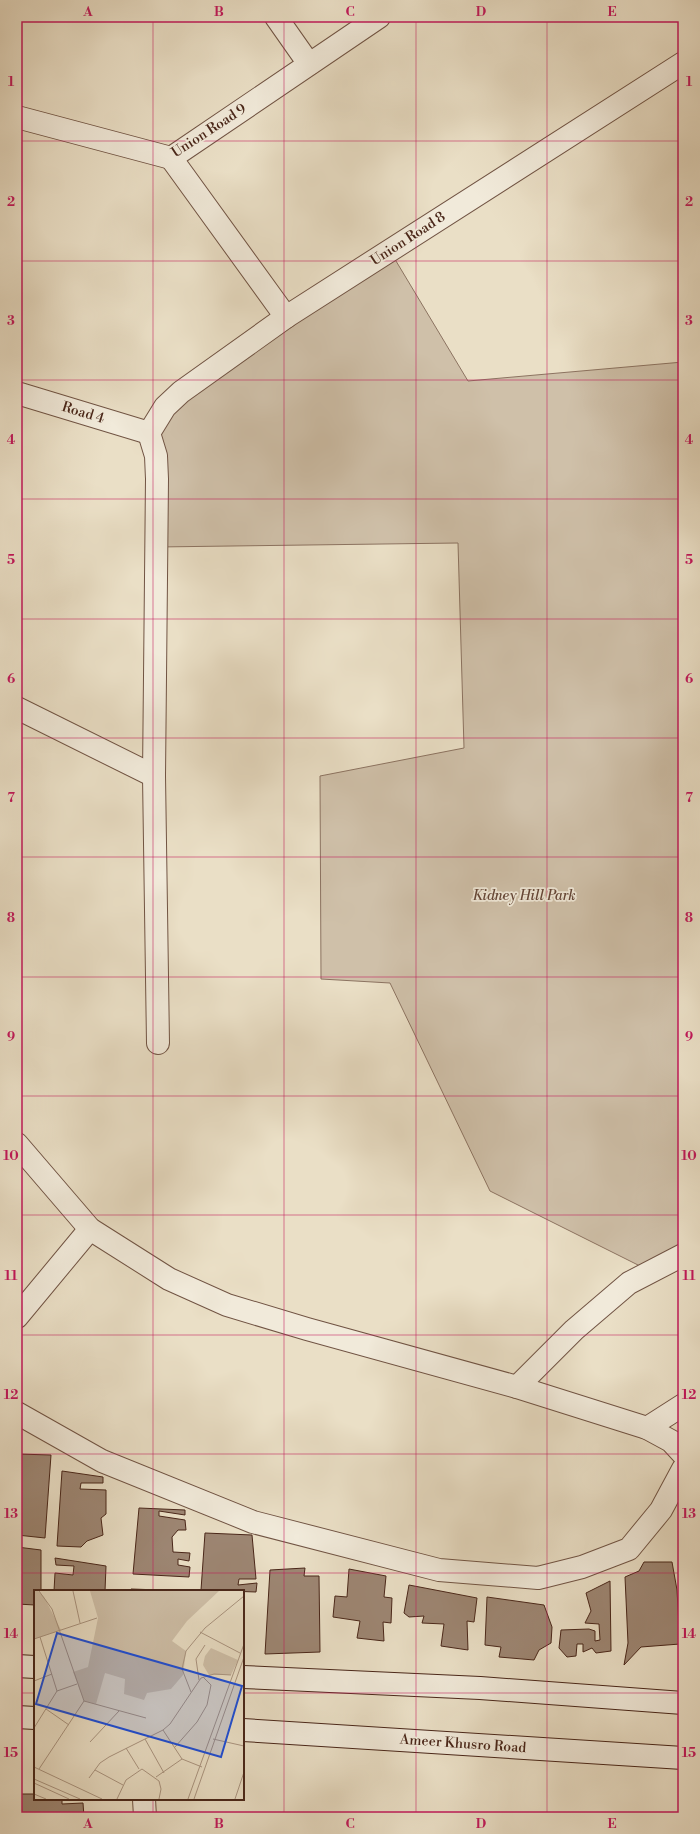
<svg xmlns="http://www.w3.org/2000/svg" width="700" height="1834" viewBox="0 0 700 1834" font-family="'Libre Bodoni',serif">
  <rect width="100%" height="100%" fill="#eadfc6"/>
  <filter id="stains"><feTurbulence type="fractalNoise" baseFrequency=".005" numOctaves="4"/><feColorMatrix values="0 0 0 0 .2 0 0 0 0 .09 0 0 0 0 .02 0 0 0 .5 -.17"/></filter>
  <radialGradient id="worn" r=".72"><stop offset=".6" stop-color="#630" stop-opacity="0"/><stop offset="1" stop-color="#630" stop-opacity=".3"/></radialGradient>
  <polygon fill="#cfc0a9" stroke="#8c7361" points="390,251 468,381 683,362 683,1255 650,1271 490,1191 390,983 321,979 320,776 464,748 458,543 157,547 149,433 192,384"/>
  <g fill="#9d8673" stroke="#492619">
    <polygon points="17,1454 51,1455 45,1538 17,1535"/>
    <polygon points="62,1471 103,1477 103,1483 81,1483 80,1489 106,1490 106,1514 101,1518 103,1535 87,1541 81,1547 57,1546"/>
    <polygon points="139,1508 185,1510 185,1515 159,1511 159,1516 185,1520 186,1530 178,1530 172,1537 173,1552 190,1553 189,1561 178,1559 178,1565 190,1567 189,1577 133,1574"/>
    <polygon points="205,1533 252,1535 256,1579 239,1579 238,1585 257,1583 256,1592 201,1590"/>
    <polygon points="17,1547 41,1550 41,1591 35,1591 35,1605 17,1604"/>
    <polygon points="55,1558 106,1566 105,1591 54,1591 55,1573 73,1575 74,1566 56,1565"/>
    <polygon points="644,1562 672,1562 677,1590 680,1644 641,1647 624,1665 628,1643 625,1577 639,1571"/>
    <polygon points="305,1568 304,1576 319,1576 320,1652 265,1654 270,1570"/>
    <polygon points="349,1569 386,1576 384,1597 392,1598 391,1623 383,1622 384,1641 357,1638 360,1621 333,1617 335,1596 347,1597"/>
    <polygon points="610,1581 611,1651 596,1653 592,1648 583,1652 583,1644 577,1644 576,1656 567,1657 559,1648 561,1630 589,1629 595,1631 595,1641 600,1640 599,1624 585,1623 591,1611 586,1593"/>
    <polygon points="409,1585 477,1598 474,1622 467,1621 468,1650 441,1646 444,1624 422,1623 424,1616 409,1617 404,1613"/>
    <polygon points="131,1589 189,1591 131,1591"/>
    <polygon points="487,1597 544,1605 552,1627 551,1643 539,1650 534,1660 499,1657 501,1647 485,1645"/>
    <polygon points="680,1654 683,1655 683,1673 682,1673"/>
    <polygon points="21,1794 35,1794 35,1799 62,1799 62,1804 83,1803 84,1817 22,1817"/>
  </g>
  <g fill="none" stroke-linecap="round" stroke-linejoin="round">
    <g stroke="#715444" stroke-width="24">
      <g id="minor">
        <polyline points="276,17 309,64"/>
        <polyline points="17,117 171,158 379,17"/>
        <polyline points="171,158 286,317"/>
        <polyline points="17,393 149,433"/>
        <polyline points="149,433 165,407 181,392 286,317 683,63"/>
        <polyline points="149,433 156,456 157,479 154,776 158,1043"/>
        <polyline points="17,708 154,776"/>
        <polyline points="17,1144 90,1229 169,1279 227,1305 307,1329 517,1387 647,1428 671,1441 683,1454"/>
        <polyline points="17,1317 90,1229"/>
        <polyline points="517,1387 574,1330 629,1283 683,1255"/>
        <polyline points="17,1413 102,1461 253,1522 439,1570 538,1578 582,1567 629,1549 661,1510 683,1469"/>
        <polyline points="647,1428 683,1405"/>
      </g>
    </g>
    <g stroke="#715444" stroke-width="24">
      <polyline id="tertiary" points="144,1799 145,1817"/>
    </g>
    <g stroke="#492619" stroke-width="24">
      <g id="secondary">
        <polyline points="17,1666 35,1667"/>
        <polyline points="243,1677 480,1688 683,1703"/>
        <polyline points="17,1717 35,1718"/>
        <polyline points="243,1730 683,1758"/>
      </g>
    </g>
    <use href="#minor" stroke="#f1eada" stroke-width="22"/>
    <use href="#tertiary" stroke="#f1eada" stroke-width="22"/>
    <use href="#secondary" stroke="#f1eada" stroke-width="22"/>
  </g>
  <path fill="none" stroke="#c2185b" stroke-width="1" stroke-opacity="0.55" d="M 153,17 L 153,1591M 284,17 L 284,1817M 416,17 L 416,1817M 547,17 L 547,1817M 17,141 L 683,141M 17,261 L 683,261M 17,380 L 683,380M 17,499 L 683,499M 17,619 L 683,619M 17,738 L 683,738M 17,857 L 683,857M 17,977 L 683,977M 17,1096 L 683,1096M 17,1215 L 683,1215M 17,1335 L 683,1335M 17,1454 L 683,1454M 17,1573 L 683,1573M 17,1693 L 35,1693M 243,1693 L 683,1693M 153,1799 L 153,1817"/>
  <g text-anchor="middle" dominant-baseline="central" stroke-width="3.5" stroke-linejoin="round" paint-order="stroke">
    <g font-size="14" fill="#492619" stroke="#f1eada">
      <text transform="translate(209 131) rotate(-33)">Union Road 9</text>
      <text transform="translate(408 239) rotate(-33)">Union Road 8</text>
      <text transform="translate(83 413) rotate(17)">Road 4</text>
      <text transform="translate(463 1744) rotate(4)">Ameer Khusro Road</text>
    </g>
    <g font-size="14" font-style="italic" fill="#644536" stroke="#f1eada">
      <text x="524" y="896">Kidney Hill Park</text>
    </g>
  </g>
  <g transform="translate(34 1590)">
    <rect width="210" height="210" fill="#eadfc6"/>
    <path d="M 0,1 L 4,1 L 10,7 L 27,40 L 0,49 ZM 56,1 L 185,1 L 153,31 L 138,51 L 152,61 L 149,85 L 137,99 L 113,103 L 110,110 L 90,104 L 91,89 L 71,83 L 62,114 L 50,111 L 39,82 L 54,77 L 64,28 ZM 177,58 L 204,70 L 197,85 L 175,85 L 169,75 L 171,66 Z" fill="#cfc0a9"/>
    <path fill="none" stroke="#aa9581" stroke-width="1" d="M 5,1 L 18,19 L 50,111M 39,1 L 46,33M 166,42 L 206,63M 0,49 L 63,28M 165,90 L 162,69 L 171,55M 0,91 L 18,84M 23,101 L 43,94M 157,102 L 148,79 L 152,61 L 171,38 L 210,6M 50,111 L 112,128M 12,119 L 35,135M 0,138 L 23,101 L 6,47M 129,140 L 148,169 L 168,177M 111,149 L 130,183M 179,149 L 210,156M 56,152 L 85,121M 141,157 L 163,132 L 173,115 L 177,95 L 169,87M 92,158 L 105,179M 0,177 L 68,209M 5,179 L 50,111M 61,180 L 89,195M 122,187 L 148,169M 55,188 L 66,173 L 75,167 L 129,140 L 136,134 L 167,88 L 180,84 L 197,85M 0,189 L 46,209M 0,193 L 35,209M 0,204 L 12,209M 83,209 L 92,190 L 108,179 L 125,191 L 127,199 L 125,209M 154,209 L 210,54M 160,209 L 210,67M 201,209 L 210,182"/>
    <path fill="#1d4ed8" fill-opacity="0.15" stroke="#1d4ed8" stroke-width="2" d="M 23,43 L 208,96 L 187,167 L 2,114 Z"/>
    <rect width="210" height="210" fill="none" stroke="#492619" stroke-width="2"/>
  </g>
  <rect width="700" height="1834" fill="none" stroke="#eadfc6" stroke-width="44"/>
  <rect x="22" y="22" width="656" height="1790" fill="none" stroke="#c2185b" stroke-width="1.5"/>
  <g font-size="13" text-anchor="middle" font-weight="bold" fill="#c2185b">
    <text x="88" y="16">A</text>
    <text x="219" y="16">B</text>
    <text x="350" y="16">C</text>
    <text x="481" y="16">D</text>
    <text x="612" y="16">E</text>
    <text x="11" y="86">1</text>
    <text x="689" y="86">1</text>
    <text x="11" y="206">2</text>
    <text x="689" y="206">2</text>
    <text x="11" y="325">3</text>
    <text x="689" y="325">3</text>
    <text x="11" y="444">4</text>
    <text x="689" y="444">4</text>
    <text x="11" y="564">5</text>
    <text x="689" y="564">5</text>
    <text x="11" y="683">6</text>
    <text x="689" y="683">6</text>
    <text x="11" y="802">7</text>
    <text x="689" y="802">7</text>
    <text x="11" y="922">8</text>
    <text x="689" y="922">8</text>
    <text x="11" y="1041">9</text>
    <text x="689" y="1041">9</text>
    <text x="11" y="1160">10</text>
    <text x="689" y="1160">10</text>
    <text x="11" y="1280">11</text>
    <text x="689" y="1280">11</text>
    <text x="11" y="1399">12</text>
    <text x="689" y="1399">12</text>
    <text x="11" y="1518">13</text>
    <text x="689" y="1518">13</text>
    <text x="11" y="1638">14</text>
    <text x="689" y="1638">14</text>
    <text x="11" y="1757">15</text>
    <text x="689" y="1757">15</text>
    <text x="88" y="1828">A</text>
    <text x="219" y="1828">B</text>
    <text x="350" y="1828">C</text>
    <text x="481" y="1828">D</text>
    <text x="612" y="1828">E</text>
  </g>
  <rect width="100%" height="100%" filter="url(#stains)"/>
  <rect width="100%" height="100%" fill="url(#worn)"/>
</svg>
